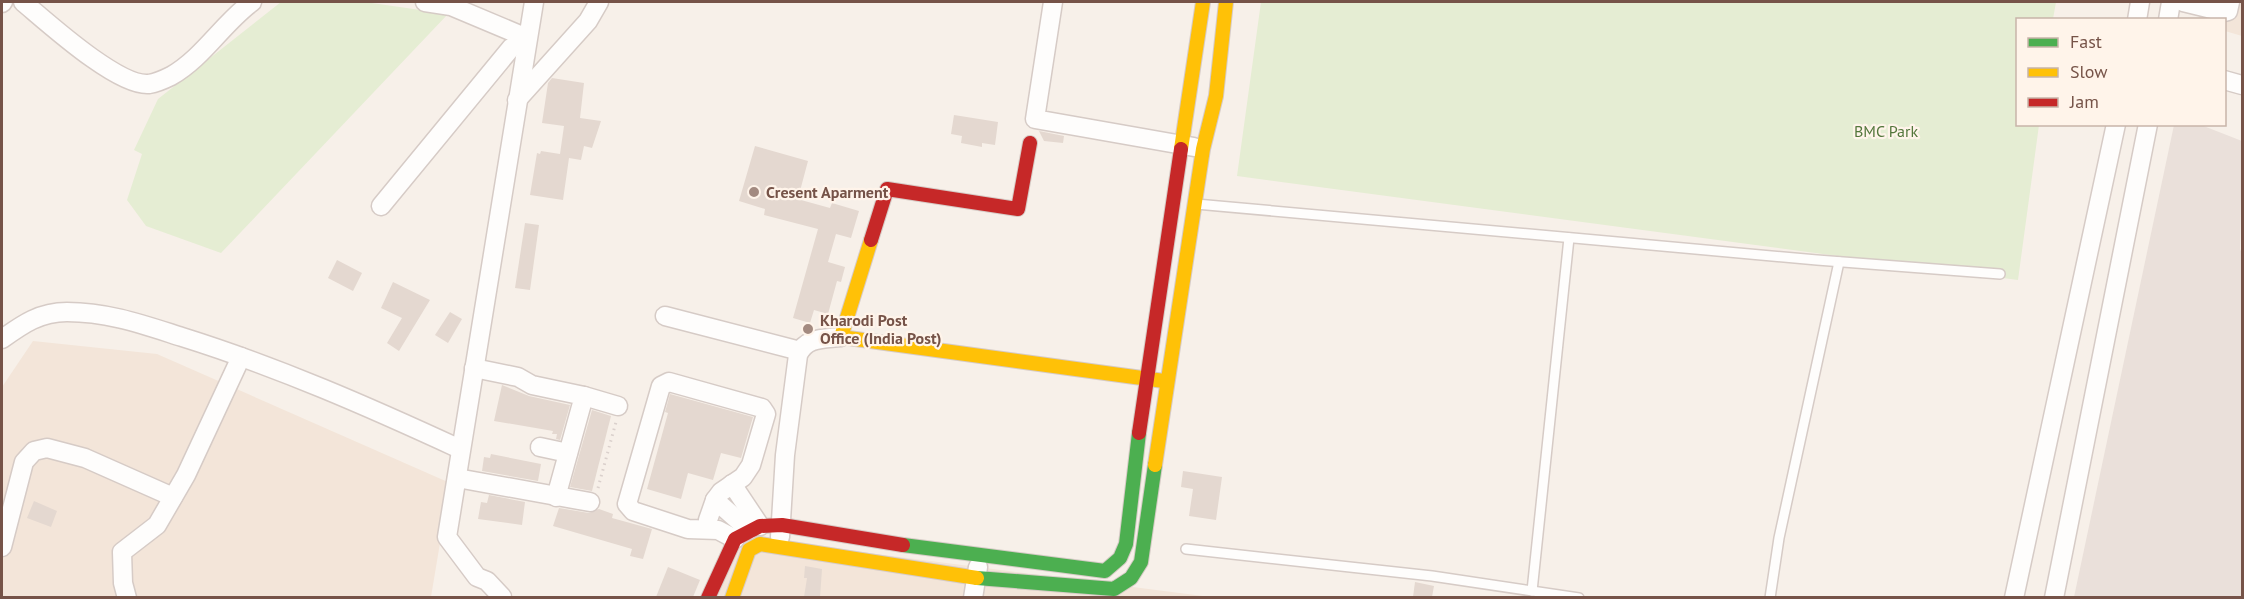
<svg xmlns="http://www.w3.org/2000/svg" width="2244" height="599" viewBox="0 0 2244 599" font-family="'PT Sans',sans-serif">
  <rect width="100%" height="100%" fill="#f7f0e9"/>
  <g fill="#f3e5d9">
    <polygon points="2203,2 2242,2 2242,36 2225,31 2224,20 2198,20"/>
    <polygon points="33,341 157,354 450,483 431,597 2,598 2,387"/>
    <polygon points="728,535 1203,596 1208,597 700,598"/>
  </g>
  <polygon fill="#eae0da" points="2174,125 2201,125 2242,141 2240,249 2242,254 2242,597 2074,597"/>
  <g fill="#e5edd3">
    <polygon points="281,2 365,2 448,14 221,253 146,226 127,200 142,154 134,150 158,99"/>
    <polygon points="1261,2 2056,2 2053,19 2018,20 2018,124 2039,125 2018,280 1237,176"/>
  </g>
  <g fill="#e4d8d0">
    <polygon points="552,78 584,83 580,118 601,121 592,148 584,146 581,160 569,158 563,200 530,195 537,153 540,154 541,151 560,154 564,126 542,123 548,83"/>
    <polygon points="954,115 998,122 995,145 982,143 982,147 961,143 962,136 951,134"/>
    <polygon points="1039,131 1064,136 1063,143 1044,141"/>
    <polygon points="755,146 808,161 800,191 803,192 801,200 830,208 832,203 859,211 851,238 836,234 828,262 845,267 841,282 837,281 828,314 814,310 810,323 793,318 818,229 764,215 765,209 739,201"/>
    <polygon points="525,223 539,225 530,290 515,288"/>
    <polygon points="337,260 362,273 353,291 328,278"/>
    <polygon points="393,282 430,300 399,351 387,343 402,318 381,308"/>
    <polygon points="450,312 462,319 448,343 435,335"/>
    <polygon points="502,385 529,396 570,405 560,440 556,439 557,434 552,434 553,431 494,421"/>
    <polygon points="670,394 753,417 741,458 721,453 713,480 688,473 681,499 647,489 668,413 665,412"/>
    <polygon points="592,410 611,416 592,491 570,487"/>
    <polygon points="491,454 541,464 538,481 482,471 484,457 490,458"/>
    <polygon points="1183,471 1222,477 1216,520 1189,516 1193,489 1181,487"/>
    <polygon points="489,495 525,502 522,525 478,519 481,502 487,503"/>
    <polygon points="34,501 57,511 51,527 27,518"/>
    <polygon points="559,508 589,513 599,509 613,514 612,518 652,529 643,559 630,556 632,549 553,526"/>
    <polygon points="805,566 822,569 820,597 804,597 807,578 804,578"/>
    <polygon points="668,567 700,580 693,597 656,597"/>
    <polygon points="1415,582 1434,586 1432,597 1413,597"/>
  </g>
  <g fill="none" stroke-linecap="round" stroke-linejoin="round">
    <g stroke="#d6cbc6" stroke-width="12">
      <g id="lane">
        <polyline points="1196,204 1817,260 2000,274"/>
        <polyline points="1186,549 1432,576 1579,598"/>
        <polyline points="1532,591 1569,238"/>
        <polyline points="1770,598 1779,538 1839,262"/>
      </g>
    </g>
    <g stroke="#d6cbc6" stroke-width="21">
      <g id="street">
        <path d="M 23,2 C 47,22 118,87 149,84 C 155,83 165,79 171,76 C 203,58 223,23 252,2"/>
        <polyline points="425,2 451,6 527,38"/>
        <polyline points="1053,2 1035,119 1194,147"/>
        <polyline points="2183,2 2224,12 2228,11 2230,2"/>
        <polyline points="2,3 3,2"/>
        <polyline points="2137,20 2140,2"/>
        <polyline points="2168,20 2171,2"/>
        <polyline points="2224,80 2242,85"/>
        <polyline points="517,100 588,21 599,2"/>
        <polyline points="381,206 511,48 527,38"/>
        <polyline points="665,316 800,351"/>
        <path d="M 2,339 C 23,324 40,312 67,312 C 108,312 144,325 182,337 C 278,367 369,407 460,449"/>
        <polyline points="474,368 518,377 532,385 584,396 556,497"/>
        <polyline points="584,396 618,406"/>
        <polyline points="540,447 568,453"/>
        <polyline points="457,478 590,502"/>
        <polyline points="732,484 760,526"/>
        <polyline points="715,500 749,530"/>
        <polyline points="708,520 715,500 721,492 743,477 751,465 766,414 762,408 669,382 661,386 627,504 633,511 688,529 718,530 735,539"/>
        <path d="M 780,537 L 785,455 L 798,355 C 806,337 823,339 841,337"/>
        <polyline points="2,547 24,462 34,451 47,448 85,458 173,497"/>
        <polyline points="502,597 487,581 477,577 447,537 534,2"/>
        <polyline points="127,598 123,583 122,552 157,525 186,475 241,357"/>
        <polyline points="973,598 978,567"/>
        <polyline points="2014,598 2116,124"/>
        <polyline points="2054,598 2148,124"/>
      </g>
    </g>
    <g stroke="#d6cbc6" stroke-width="16">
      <g id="fast">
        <polyline points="903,545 1105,571 1120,558 1126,544 1139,433"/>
        <polyline points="977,578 1114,589 1131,578 1141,562 1155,465"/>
      </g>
    </g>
    <g stroke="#d6cbc6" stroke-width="16">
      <g id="slow">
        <polyline points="1181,149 1203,2"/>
        <polyline points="871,240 841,337 1164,381"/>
        <polyline points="1155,465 1203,149 1216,96 1226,2"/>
        <polyline points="732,598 749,550 760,544 977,578"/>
      </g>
    </g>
    <g stroke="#d6cbc6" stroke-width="16">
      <g id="jam">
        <polyline points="871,240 887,189 1018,209 1030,143"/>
        <polyline points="1139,433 1181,149"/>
        <polyline points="708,598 735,539 760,526 782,525 903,545"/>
      </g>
    </g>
    <polyline stroke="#dad0cc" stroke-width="3" stroke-dasharray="1.5 4.5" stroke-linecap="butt" points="598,488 616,422"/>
    <use href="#lane" stroke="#fefdfc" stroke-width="9"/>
    <use href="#street" stroke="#fefdfc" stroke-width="18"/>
    <use href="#fast" stroke="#4caf50" stroke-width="14"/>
    <use href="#slow" stroke="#ffc107" stroke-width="14"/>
    <use href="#jam" stroke="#c62828" stroke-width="14"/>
  </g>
  <g fill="#a38a80" stroke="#fff4ea" stroke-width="2">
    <circle cx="754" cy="192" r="6"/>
    <circle cx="808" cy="329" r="6"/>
  </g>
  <g text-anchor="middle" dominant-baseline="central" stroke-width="4.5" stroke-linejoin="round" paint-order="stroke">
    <g font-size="16" fill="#54773c" stroke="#fff4ea">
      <text x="1886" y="131">BMC Park</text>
    </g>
    <g font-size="16" font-weight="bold" fill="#765348" stroke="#fff4ea" text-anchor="start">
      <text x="766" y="192">Cresent Aparment</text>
      <text x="820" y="320">Kharodi Post<tspan x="820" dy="18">Office (India Post)</tspan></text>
    </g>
  </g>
  <rect width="2244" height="599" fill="none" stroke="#765348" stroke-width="6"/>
  <rect x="2016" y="18" width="210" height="108" fill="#fff4ea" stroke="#c8b4a9" stroke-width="1.5"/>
  <rect x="2028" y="38" width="30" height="9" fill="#4caf50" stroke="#c8b4a9" stroke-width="1.5"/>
  <text x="2070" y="48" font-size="18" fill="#765348">Fast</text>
  <rect x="2028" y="68" width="30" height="9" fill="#ffc107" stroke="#c8b4a9" stroke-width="1.5"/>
  <text x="2070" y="78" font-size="18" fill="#765348">Slow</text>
  <rect x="2028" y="98" width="30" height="9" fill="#c62828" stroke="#c8b4a9" stroke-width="1.5"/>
  <text x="2070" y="108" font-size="18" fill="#765348">Jam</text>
</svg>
